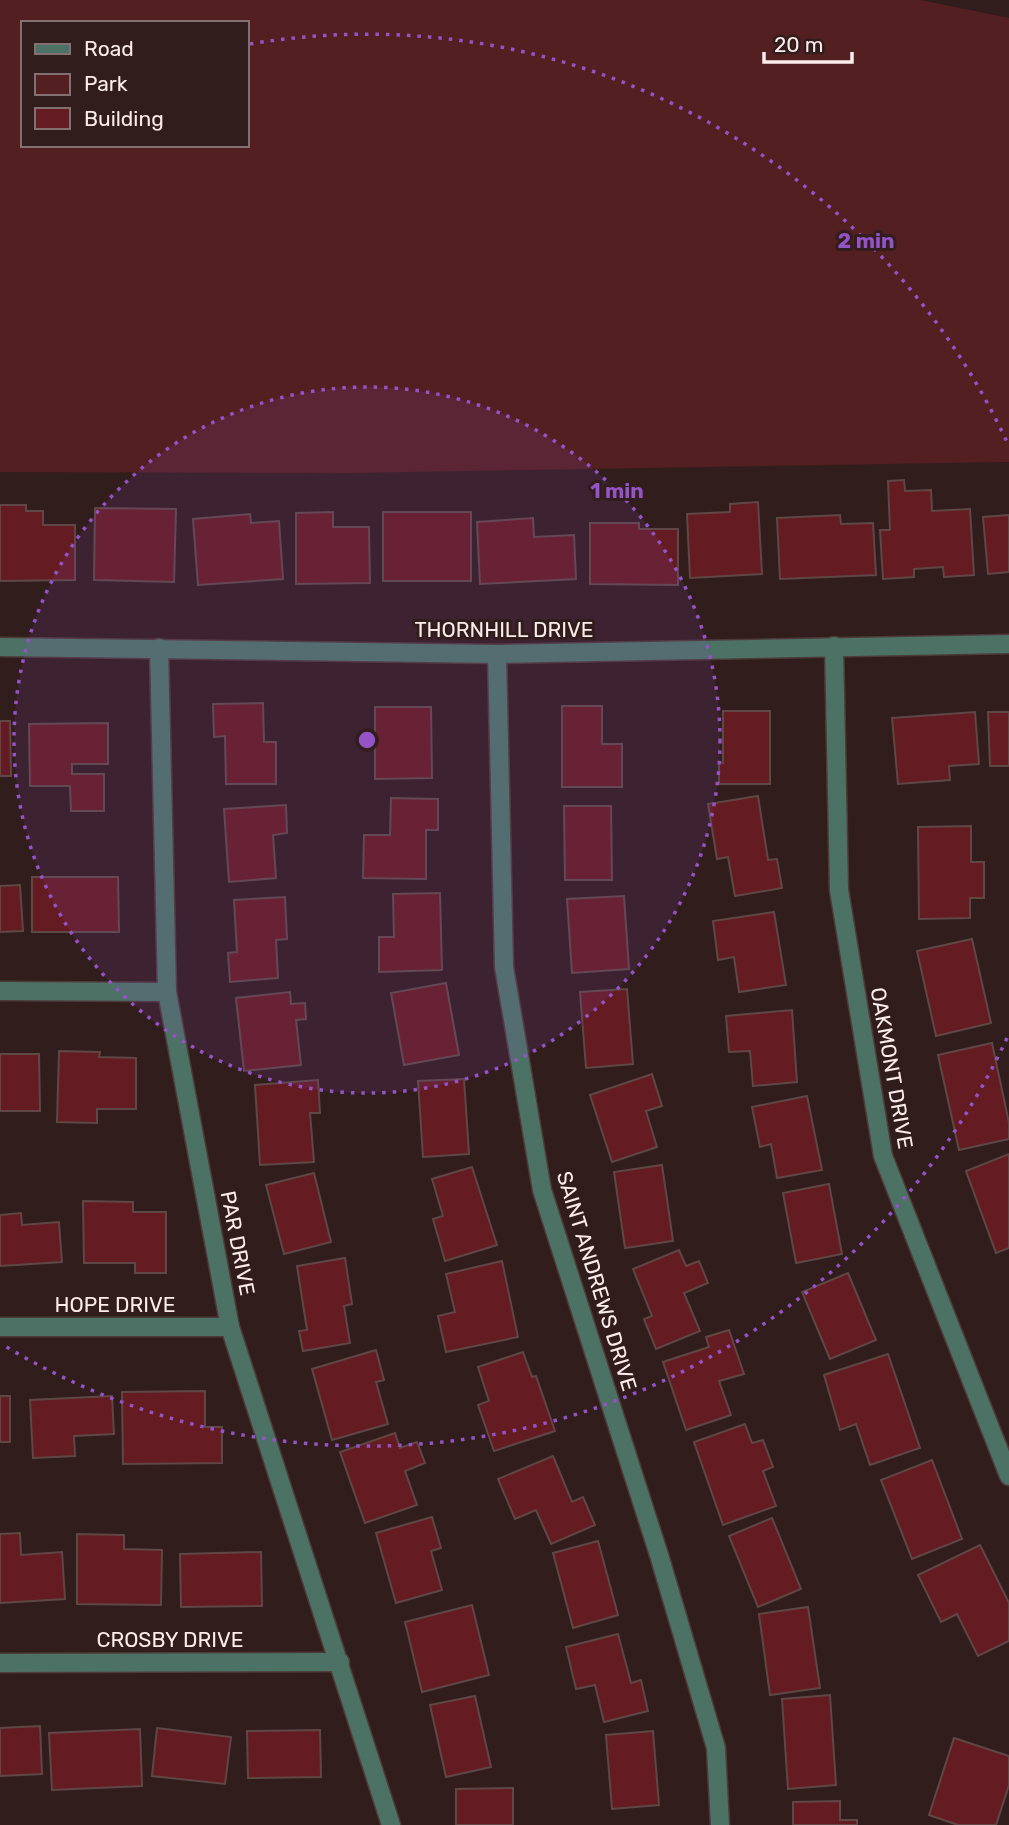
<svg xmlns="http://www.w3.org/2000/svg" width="1009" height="1825" viewBox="0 0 1009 1825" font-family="Rubik,sans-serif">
  <rect width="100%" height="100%" fill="#321d1d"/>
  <path fill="#541f21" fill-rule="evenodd" d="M 0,0 L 920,0 L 1009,18 L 1009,462 L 348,473 L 0,472 ZM 23,23 L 247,23 L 247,145 L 23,145 Z"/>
  <g fill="#641b21" stroke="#5f4746" stroke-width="2">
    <polygon points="904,480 905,491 931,490 932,511 970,509 974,575 944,577 943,567 914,569 914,577 883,579 880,530 890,530 888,481"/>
    <polygon points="758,502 762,574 690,578 687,514 730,512 730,504"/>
    <polygon points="0,505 26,505 26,511 43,511 43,525 75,525 75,580 0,581"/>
    <polygon points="95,508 176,509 174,582 94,580"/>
    <polygon points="333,512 333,527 369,527 370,583 296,584 296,513"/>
    <rect x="383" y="512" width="88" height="69"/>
    <polygon points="250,514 251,523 279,521 283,579 198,585 193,519"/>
    <polygon points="840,515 841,524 873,523 876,575 780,579 777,518"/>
    <polygon points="1009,515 1009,572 988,574 983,517"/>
    <polygon points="533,518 534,537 574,535 576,579 480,584 477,522"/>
    <polygon points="590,523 639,523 639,529 678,529 678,585 590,584"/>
    <polygon points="263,703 264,742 276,742 276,784 226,784 225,736 214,737 213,704"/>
    <polygon points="562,706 602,706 602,744 622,744 622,787 562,787"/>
    <polygon points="375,707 431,707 432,778 375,779"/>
    <polygon points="723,711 770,711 770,784 719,784 719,762 723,763"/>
    <polygon points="975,712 979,764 949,766 950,780 898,784 892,718"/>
    <polygon points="988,712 1009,712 1009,766 990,766"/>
    <polygon points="0,721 10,721 11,776 0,776"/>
    <polygon points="108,723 108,764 72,764 72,774 104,774 104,811 71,811 70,786 30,786 29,724"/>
    <polygon points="758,796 768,860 777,859 782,888 735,896 728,857 717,859 708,804"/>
    <polygon points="391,798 438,799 438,830 426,830 426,879 363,878 364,835 390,835"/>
    <polygon points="286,805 287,833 273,835 276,878 229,882 224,809"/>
    <polygon points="564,806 611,806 612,880 565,880"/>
    <polygon points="971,826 971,862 984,862 984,898 970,898 970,918 919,919 918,827"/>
    <polygon points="32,877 118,877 119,932 32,932"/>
    <polygon points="20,885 23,931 0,932 0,886"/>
    <polygon points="440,893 442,970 379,972 379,937 394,937 393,894"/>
    <polygon points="624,896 629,969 572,973 567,899"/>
    <polygon points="285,897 287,939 276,940 278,978 230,982 228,953 237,952 234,900"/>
    <polygon points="774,912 786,985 739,992 734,957 718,960 713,921"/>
    <polygon points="972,939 991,1023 936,1036 917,951"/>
    <polygon points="446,983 459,1055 404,1065 391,993"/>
    <polygon points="627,989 633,1064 586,1068 580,992"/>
    <polygon points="290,992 291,1004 305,1003 306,1019 296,1020 301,1065 244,1071 236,998"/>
    <polygon points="792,1010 797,1082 753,1086 750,1051 729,1052 726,1016"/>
    <polygon points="992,1043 1009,1123 1009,1139 959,1150 938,1055"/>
    <polygon points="59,1051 100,1052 99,1057 136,1058 136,1109 97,1109 97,1123 57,1122"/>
    <polygon points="0,1054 39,1054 40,1111 0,1111"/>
    <polygon points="652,1074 662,1106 646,1111 657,1147 612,1162 590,1095"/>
    <polygon points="464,1079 469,1154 423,1157 418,1081"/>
    <polygon points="318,1080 320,1113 310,1113 314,1162 260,1165 255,1085"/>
    <polygon points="807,1096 822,1170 777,1178 771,1144 760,1147 752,1107"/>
    <polygon points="1009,1154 1009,1248 996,1253 966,1171"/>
    <polygon points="662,1165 673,1241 625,1248 614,1172"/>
    <polygon points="472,1167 497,1245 445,1261 433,1219 443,1216 432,1179"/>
    <polygon points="314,1173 331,1242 284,1254 266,1185"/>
    <polygon points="829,1184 842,1254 796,1263 783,1193"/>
    <polygon points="83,1201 133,1202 133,1212 166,1212 166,1273 135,1273 135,1263 84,1263"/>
    <polygon points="21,1213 22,1225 59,1222 62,1262 0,1266 0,1215"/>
    <polygon points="679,1250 686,1266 699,1261 708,1283 684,1293 700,1331 656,1349 644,1319 652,1316 633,1269"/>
    <polygon points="345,1258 352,1304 344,1306 350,1343 303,1351 299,1331 307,1330 297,1266"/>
    <polygon points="502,1261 518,1337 446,1352 438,1316 455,1312 446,1274"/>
    <polygon points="848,1273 876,1340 830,1359 802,1292"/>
    <polygon points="729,1330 744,1374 719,1381 731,1415 686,1430 663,1362 709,1347 706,1337"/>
    <polygon points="376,1350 384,1380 376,1382 388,1424 332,1440 312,1369"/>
    <polygon points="523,1352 532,1377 536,1376 555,1431 494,1451 478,1405 489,1401 478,1367"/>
    <polygon points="888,1354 920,1448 870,1465 856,1424 840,1430 824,1375"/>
    <polygon points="205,1391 205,1427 222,1427 222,1463 123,1464 122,1392"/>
    <rect x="0" y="1396" width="10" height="46"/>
    <polygon points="112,1396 114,1434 74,1436 75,1456 33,1458 30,1400"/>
    <polygon points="745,1424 752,1443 763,1440 773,1467 763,1471 776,1506 723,1525 694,1442"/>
    <polygon points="395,1433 400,1448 417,1442 425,1463 405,1471 417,1505 365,1523 340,1452"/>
    <polygon points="553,1456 572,1502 583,1497 595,1525 551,1544 536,1510 515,1519 498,1479"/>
    <polygon points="932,1460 962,1539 912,1559 881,1480"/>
    <polygon points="432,1517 441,1548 431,1551 442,1590 396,1603 376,1533"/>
    <polygon points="772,1518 801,1589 758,1607 729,1536"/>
    <polygon points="20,1533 21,1555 62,1552 65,1599 0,1603 0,1534"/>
    <polygon points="77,1534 124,1535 124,1549 162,1550 161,1605 77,1604"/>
    <polygon points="598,1541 618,1615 573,1628 553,1553"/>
    <polygon points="980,1545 1009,1603 1009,1641 978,1656 957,1614 941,1622 918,1575"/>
    <polygon points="261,1552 262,1606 181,1607 180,1554"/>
    <polygon points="472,1605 489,1675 422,1692 405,1622"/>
    <polygon points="808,1607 820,1688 770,1695 759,1614"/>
    <polygon points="618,1634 631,1683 641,1680 648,1711 604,1722 595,1685 576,1689 566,1647"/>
    <polygon points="830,1695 836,1785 788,1789 782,1699"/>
    <polygon points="475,1696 491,1767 446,1777 430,1705"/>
    <polygon points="40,1726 42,1774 0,1776 0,1728"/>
    <polygon points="157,1728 231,1737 225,1784 152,1776"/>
    <polygon points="140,1729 142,1786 52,1790 49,1733"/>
    <polygon points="320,1730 321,1777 248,1778 247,1731"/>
    <polygon points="653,1731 659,1805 612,1809 606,1735"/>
    <polygon points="954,1738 1009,1756 1009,1785 996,1825 958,1825 929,1815"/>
    <polygon points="513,1788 513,1825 456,1825 456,1789"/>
    <polygon points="840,1801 840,1820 857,1820 857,1825 793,1825 793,1802"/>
  </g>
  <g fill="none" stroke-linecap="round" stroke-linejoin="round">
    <g stroke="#4e3a3a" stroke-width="21">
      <g id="minor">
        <polyline points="834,646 839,890 883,1156 1009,1476"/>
        <polyline points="0,647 497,654 1009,644"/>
        <polyline points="159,648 167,992 230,1327 391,1825"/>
        <polyline points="497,654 504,967 542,1190 659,1555 716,1748 720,1825"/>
        <polyline points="0,991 167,992"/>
        <polyline points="0,1327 230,1327"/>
        <polyline points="0,1663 340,1662"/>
      </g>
    </g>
    <use href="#minor" stroke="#4c7165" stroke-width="18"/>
  </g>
  <circle cx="367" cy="740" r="353" fill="#9553c8" fill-opacity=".12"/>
  <g fill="none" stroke="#9553c8" stroke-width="3.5" stroke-dasharray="3.5 7">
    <circle cx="367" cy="740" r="353"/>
    <path d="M1007 1038A706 706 0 0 1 3 1345M250 44A706 706 0 0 1 1007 442"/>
  </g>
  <g text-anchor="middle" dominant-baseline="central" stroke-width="6" stroke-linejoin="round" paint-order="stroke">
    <g font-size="21" fill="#fcedec" stroke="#321d1d">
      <text x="504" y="629">THORNHILL DRIVE</text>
      <text transform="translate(892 1068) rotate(80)">OAKMONT DRIVE</text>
      <text transform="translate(238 1243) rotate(79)">PAR DRIVE</text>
      <text transform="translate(597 1281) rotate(73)">SAINT ANDREWS DRIVE</text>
      <text x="115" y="1304">HOPE DRIVE</text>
      <text x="170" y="1639">CROSBY DRIVE</text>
    </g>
  </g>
  <circle cx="367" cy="740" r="10" fill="#9553c8" stroke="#321d1d" stroke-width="3.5"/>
  <g font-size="21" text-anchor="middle" font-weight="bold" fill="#9553c8" stroke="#321d1d" stroke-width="6" stroke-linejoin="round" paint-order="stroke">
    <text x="866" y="248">2 min</text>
    <text x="617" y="498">1 min</text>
  </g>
  <rect x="21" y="21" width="228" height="126" fill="#321d1d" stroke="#837070" stroke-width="2"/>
  <rect x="35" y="44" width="35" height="10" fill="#4c7165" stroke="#837070" stroke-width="2"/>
  <text x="84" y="56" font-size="21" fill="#fcedec">Road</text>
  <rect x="35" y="74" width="35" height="21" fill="#541f21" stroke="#837070" stroke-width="2"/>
  <text x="84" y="91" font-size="21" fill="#fcedec">Park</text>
  <rect x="35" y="108" width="35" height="21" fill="#641b21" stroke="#837070" stroke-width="2"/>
  <text x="84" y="126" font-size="21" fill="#fcedec">Building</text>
  <path d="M764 52v10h88v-10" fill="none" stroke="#fcedec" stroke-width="3.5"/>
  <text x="774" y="52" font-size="21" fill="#fcedec" stroke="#321d1d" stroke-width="5" paint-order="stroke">20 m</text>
</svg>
